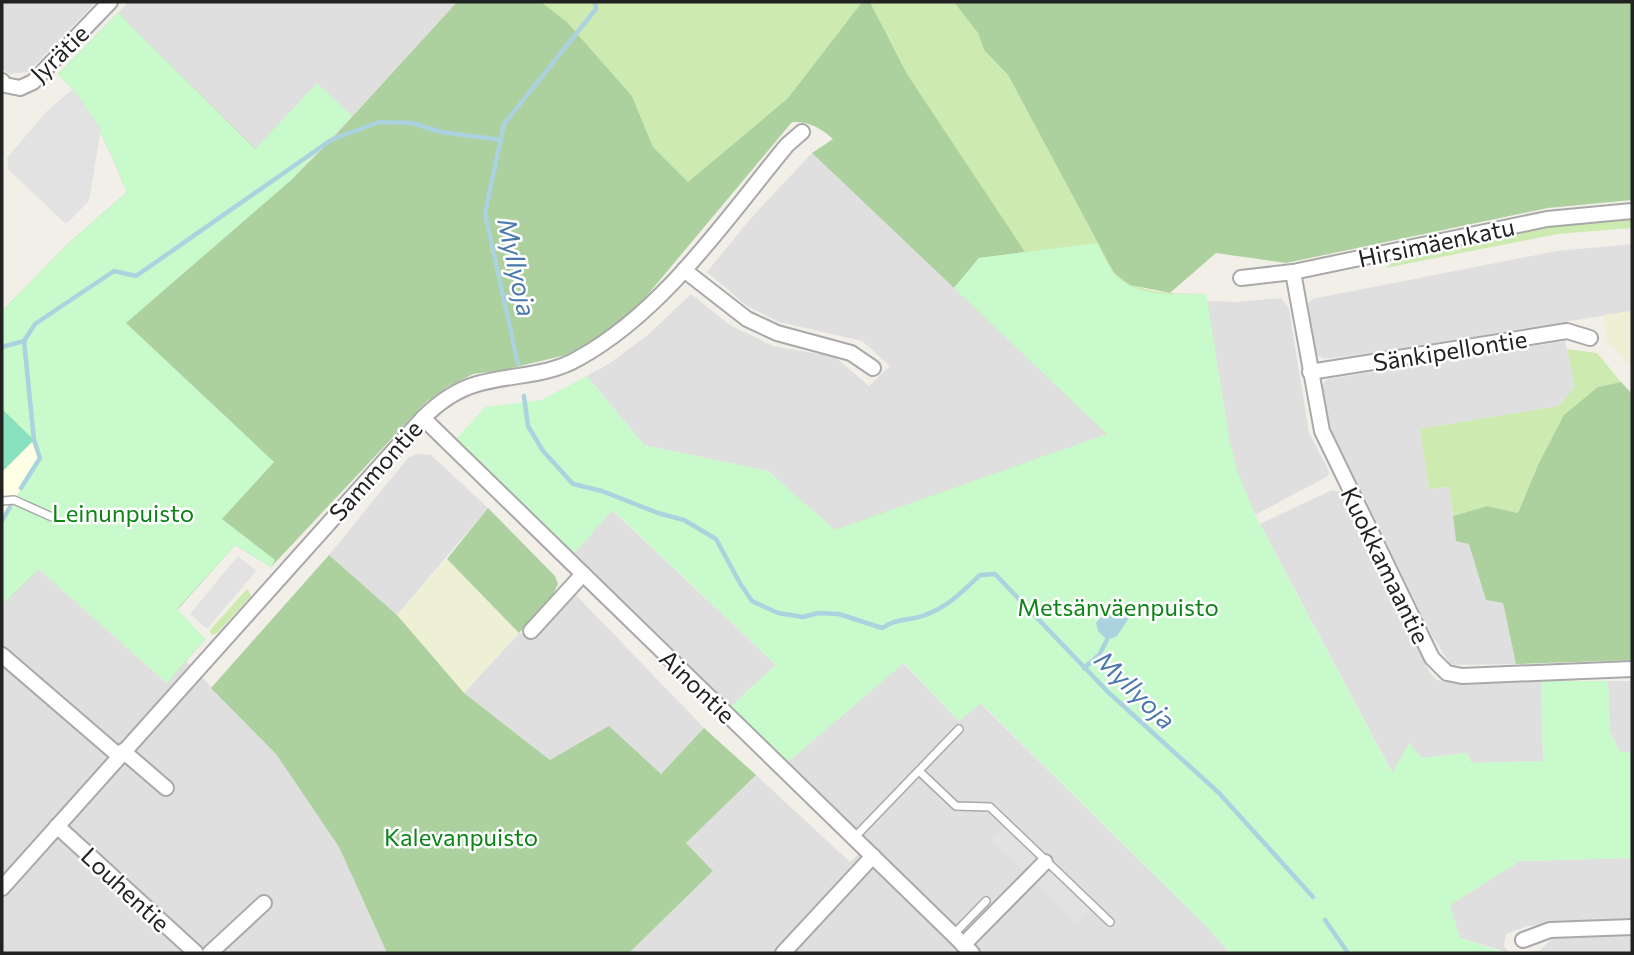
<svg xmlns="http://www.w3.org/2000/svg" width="1634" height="955" viewBox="0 0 1634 955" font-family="Commissioner,sans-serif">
  <rect width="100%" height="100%" fill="#f2efe9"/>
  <g fill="#e0dfdf">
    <polygon points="2,2 96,2 28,72 9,74 2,68"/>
    <polygon points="128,2 457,2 331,140 289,182 118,13"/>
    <polygon points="812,153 1108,434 834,530 768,471 644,445 587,376 610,363 648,335 691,294 730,325 773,346 835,357 869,386 890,366 862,341 779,322 747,306 707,272 750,219"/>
    <polygon points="1632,244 1632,311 1384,351 1325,359 1316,355 1307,305 1312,299 1557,251"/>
    <polygon points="1281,298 1289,309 1309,433 1329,471 1328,476 1255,515 1237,471 1230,443 1207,301 1238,302"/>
    <polygon points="1565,341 1575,387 1558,406 1420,429 1429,489 1449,487 1456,540 1469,543 1486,600 1503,603 1516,664 1451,665 1431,634 1328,423 1321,385 1328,379"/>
    <polygon points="417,454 431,455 488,508 397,615 329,555 408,458"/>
    <polygon points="1332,490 1342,492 1419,652 1430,673 1437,680 1454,683 1541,681 1543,761 1471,763 1467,753 1422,758 1393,774 1260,524"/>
    <polygon points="612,510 776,665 729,708 574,553"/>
    <polygon points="38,569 166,683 186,661 276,754 339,847 387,953 2,953 2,605"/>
    <polygon points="576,595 704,728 661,774 550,760 464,693 519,633 535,639"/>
    <polygon points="903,663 959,721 980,703 1205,925 1230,953 629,953 713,871 686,843 756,775 850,862 871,843 788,762"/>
    <polygon points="1608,681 1632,681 1632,752 1620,752 1610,732"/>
    <polygon points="1632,858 1632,919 1527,926 1506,934 1504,946 1509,953 1460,938 1449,905 1520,861"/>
    <polygon points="1632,935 1632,953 1527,953 1540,950 1555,936"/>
  </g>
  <polygon fill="#ffffe5" points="2,409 34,440 40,458 2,521"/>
  <g fill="#eef0d5">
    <polygon points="1632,311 1632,367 1607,342 1604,315"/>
    <polygon points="447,559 519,633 464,693 397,615"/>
  </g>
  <g fill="#cdebb0">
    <polygon points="540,2 862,2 788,98 688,182 653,147 632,96 567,22"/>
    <path d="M 870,2 L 954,2 L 979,33 L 984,50 L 1008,75 L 1114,273 C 1144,296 1169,293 1206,294 L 1230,443 L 1237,471 L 1253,510 L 834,530 L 1107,434 L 954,288 L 979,258 L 907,74 Z"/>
    <polygon points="1632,219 1632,228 1558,234 1385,268 1401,258 1566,223"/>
    <polygon points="1567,349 1597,353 1621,382 1598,387 1538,465 1518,513 1487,506 1453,516 1449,487 1429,489 1420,429 1558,406 1575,387"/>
    <polygon points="247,589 251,596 216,634 211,635 210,630"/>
  </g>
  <g fill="#add19e">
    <path d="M 457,2 L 541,2 L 567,22 L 632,96 L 653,147 L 688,182 L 788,98 L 862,2 L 870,2 L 907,74 L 1025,252 L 979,258 L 954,288 L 812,153 L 833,139 C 821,128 809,121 792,122 L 644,299 L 608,331 L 566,355 L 503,370 L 473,374 L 447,387 L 426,402 L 271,567 L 235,545 L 177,610 L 205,639 L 167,683 L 39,569 L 2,605 L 2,521 L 40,458 L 33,440 L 2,409 L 2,311 L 70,242 L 127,192 C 109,149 93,107 58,74 L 118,13 L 289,182 L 331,140 Z"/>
    <polygon points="954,2 1632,2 1632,200 1548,208 1286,263 1216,253 1170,293 1130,285 1114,273 1008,75 984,50 978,33"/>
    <polygon points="1621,382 1632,394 1632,660 1516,664 1503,603 1486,600 1469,544 1456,541 1453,516 1487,506 1518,513 1538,465 1564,415 1598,387"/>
    <polygon points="488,508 555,576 558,584 552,596 519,633 447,559"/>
    <polygon points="329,555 397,615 464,693 550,760 609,726 661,774 704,728 756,775 686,843 713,871 629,953 387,953 339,847 276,754 211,688"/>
  </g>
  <g fill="#c8facc">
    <path d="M 118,13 L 255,149 L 317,83 L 352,116 L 289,182 L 126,323 L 274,462 L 222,519 L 275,560 L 271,567 L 235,545 L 177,609 L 205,639 L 167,683 L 39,569 L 2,605 L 2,521 L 40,458 L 33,440 L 2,409 L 2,311 L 70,242 L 127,192 C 109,149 93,107 58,74 Z"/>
    <path d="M 1097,243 C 1102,252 1107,264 1113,272 C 1134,299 1176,294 1206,294 L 1230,443 L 1237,471 L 1255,515 L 1392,773 L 1409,743 L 1422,758 L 1467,753 L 1471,763 L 1543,761 L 1541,681 L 1608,681 L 1610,733 L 1620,752 L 1632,752 L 1632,858 L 1520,861 L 1450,905 L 1460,938 L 1505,953 L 1230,953 L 1205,925 L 981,703 L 959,721 L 904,663 L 788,762 L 729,708 L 776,665 L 613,510 L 574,553 L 455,440 L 485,407 L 541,400 L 587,376 L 644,445 L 768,471 L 835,530 L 1107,434 L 954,288 L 979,258 Z"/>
  </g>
  <polygon fill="#88e0be" points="2,409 34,440 2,472"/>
  <g fill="#e2e2e2">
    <polygon points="73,89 101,129 89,201 66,224 8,169 7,158 48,110"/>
    <polygon points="238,556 256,571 207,629 190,614"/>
    <polygon points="1010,820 1095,902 1077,924 991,840"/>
  </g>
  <polygon fill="#aad3df" points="1118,602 1121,602 1131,615 1117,636 1107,640 1098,631 1096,623 1111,606"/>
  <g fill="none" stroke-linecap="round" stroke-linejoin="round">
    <g stroke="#aad3df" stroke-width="4.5">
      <polyline points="2,347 24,341"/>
      <polyline points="518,364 485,213 504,124 596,9 595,2"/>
      <path d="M 524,396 L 528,426 L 543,451 L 573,484 L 602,491 L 658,513 L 684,520 L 716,539 L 741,585 L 752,601 L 778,613 L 803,617 L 818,613 L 839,614 L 882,628 C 897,618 910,621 925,615 C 948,607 963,591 980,575 L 995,574 L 1108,692 L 1219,793 L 1313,897"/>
      <polyline points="21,488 40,458 34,440 24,341 35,324 114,271 136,276 331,140 379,122 412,123 441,132 501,140"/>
      <polyline points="2,521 10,507"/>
      <polyline points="1084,668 1099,655 1107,640"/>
      <polyline points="1325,920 1348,953"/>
    </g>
    <g stroke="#a9a9a9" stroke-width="10">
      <g id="service">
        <polyline points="2,501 14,500 52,517"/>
        <polyline points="919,771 956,806 990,807 1110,922"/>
        <polyline points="854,838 959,729"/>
        <polyline points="954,934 986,901"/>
      </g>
    </g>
    <g stroke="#a9a9a9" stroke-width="18">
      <g id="minor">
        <polyline points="2,81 5,85 20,88 33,82 110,2"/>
        <polyline points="684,270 747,319 777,333 851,353 873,368"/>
        <polyline points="1293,272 1322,431 1432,658 1447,673 1462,676 1632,669"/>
        <polyline points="1241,278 1293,272 1547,219 1632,211"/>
        <polyline points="1310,372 1567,331 1590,338"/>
        <polyline points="423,418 972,953"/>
        <polyline points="531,631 583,574"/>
        <polyline points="2,655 118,755"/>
        <polyline points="123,751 166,788"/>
        <polyline points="57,826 196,953"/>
        <path d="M 2,888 L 423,418 C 438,403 456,390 477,384 C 511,374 547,377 579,358 C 664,311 726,219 787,145 L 802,132"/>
        <polyline points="1523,940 1550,930 1632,927"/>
        <polyline points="963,945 1045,862"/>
        <polyline points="210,953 264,903"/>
        <polyline points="783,953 873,856"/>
      </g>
    </g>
    <use href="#service" stroke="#fff" stroke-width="7"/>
    <use href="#minor" stroke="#fff" stroke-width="14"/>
  </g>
  <g text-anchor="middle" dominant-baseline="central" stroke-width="5" stroke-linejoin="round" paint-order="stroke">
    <g font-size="24" fill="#222" stroke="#fff">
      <text transform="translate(59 53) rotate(-44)">Jyrätie</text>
      <text transform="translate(1436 242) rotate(-12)">Hirsimäenkatu</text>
      <text transform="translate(1450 350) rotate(-9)">Sänkipellontie</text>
      <text transform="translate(375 470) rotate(-48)">Sammontie</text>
      <text transform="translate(1386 565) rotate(64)">Kuokkamaantie</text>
      <text transform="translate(698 686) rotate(44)">Ainontie</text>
      <text transform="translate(126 889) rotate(43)">Louhentie</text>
    </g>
    <g font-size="24" fill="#0c8416" stroke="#fff">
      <text x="123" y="512">Leinunpuisto</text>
      <text x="1118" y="606">Metsänväenpuisto</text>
      <text x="461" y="836">Kalevanpuisto</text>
    </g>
    <g font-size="26" font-style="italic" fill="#4a7aab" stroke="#fff">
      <text transform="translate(518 267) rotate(78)">Myllyoja</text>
      <text transform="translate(1136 689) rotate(44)">Myllyoja</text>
    </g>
  </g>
  <rect width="1634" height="955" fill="none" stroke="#222222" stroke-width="7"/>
</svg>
